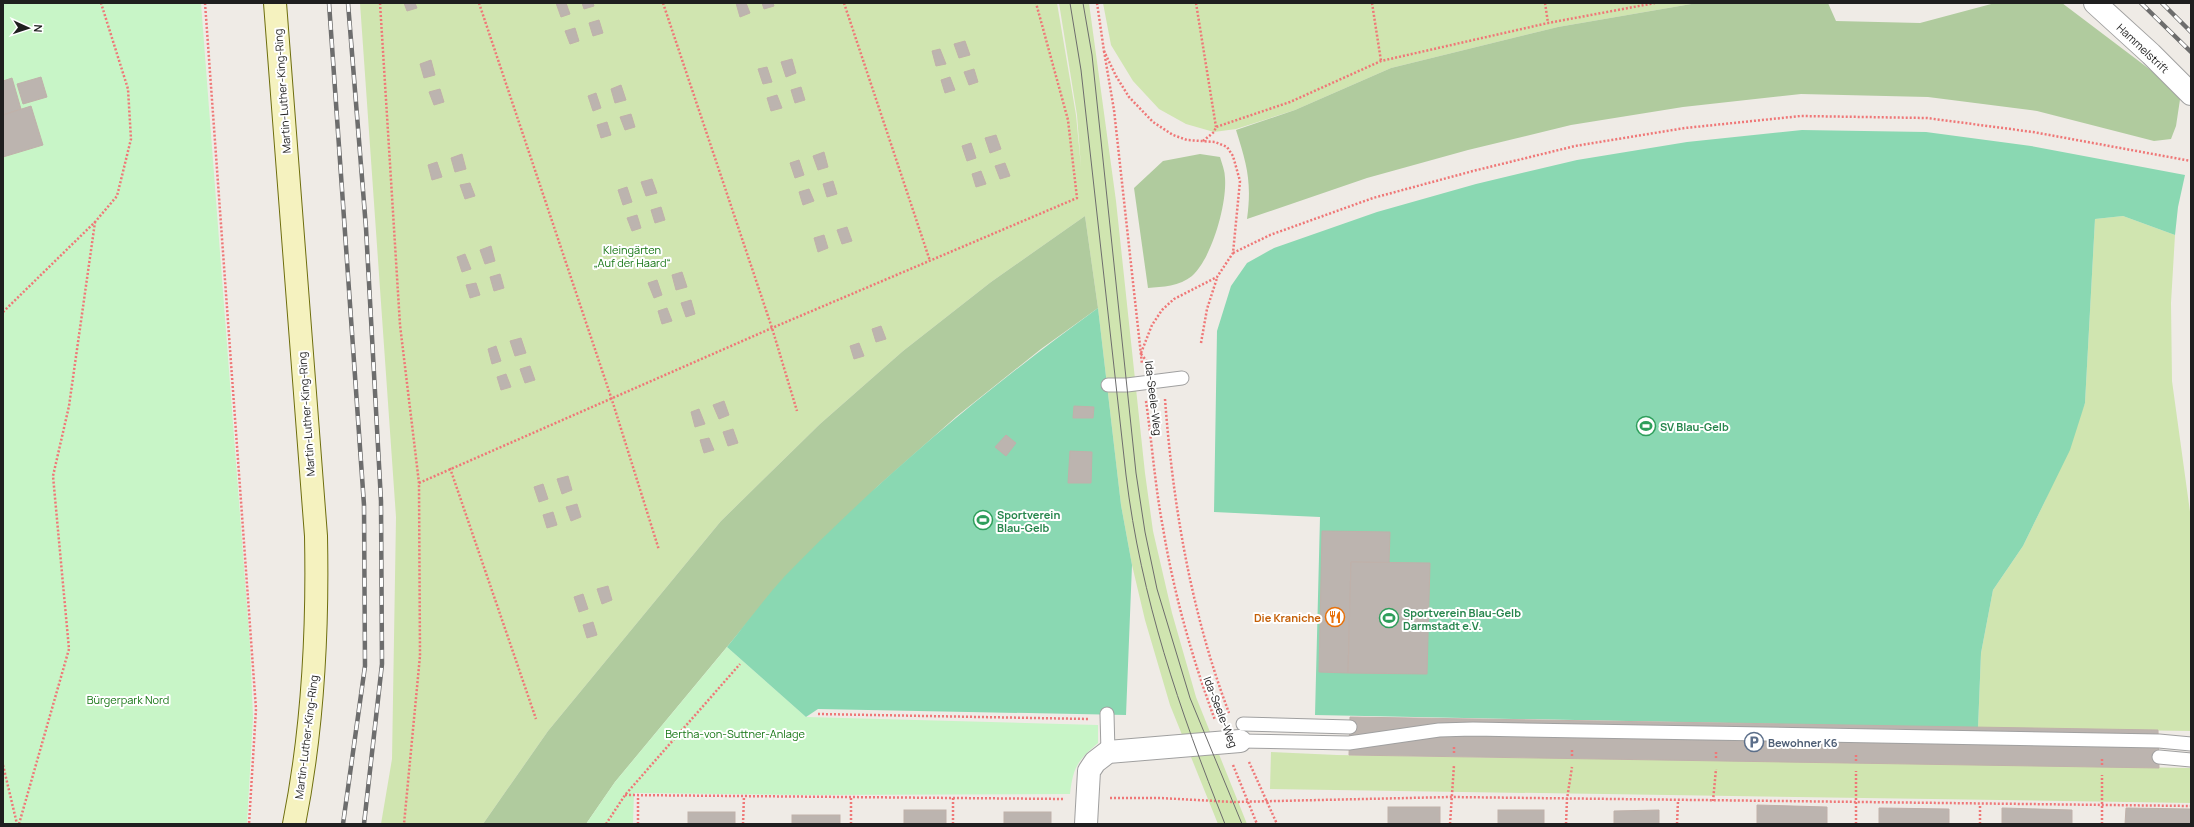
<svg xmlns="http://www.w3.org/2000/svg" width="2194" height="827" viewBox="0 0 2194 827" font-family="Manrope,sans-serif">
  <rect width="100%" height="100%" fill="#efebe6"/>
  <g fill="#d0e5b0">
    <polygon points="360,3 1057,3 1076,115 1081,167 1077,115 1059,3 1089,3 1116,201 1145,473 1153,531 1172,613 1196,697 1247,824 1218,824 1170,705 1145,620 1132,565 1121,505 1098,308 1085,216 991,282 903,351 820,424 721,521 548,731 483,824 381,824 392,759 396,517"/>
    <polygon points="1103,3 1697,3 1558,27 1391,68 1295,110 1236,129 1214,132 1186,124 1159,109 1133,81 1111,45"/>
    <polygon points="2123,216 2175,235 2171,303 2172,381 2191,519 2191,731 1978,728 1981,653 1993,590 2023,546 2045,501 2085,403 2095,219"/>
    <polygon points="1271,752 1337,755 2191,768 2191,803 1270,789"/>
  </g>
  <g fill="#b0cb9e">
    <path d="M 1697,3 L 1828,3 L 1836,21 L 1920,23 L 1995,3 L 2062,3 L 2181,93 L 2176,126 L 2171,139 L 2154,141 L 2037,111 L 1928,97 L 1801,94 L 1683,107 L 1571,125 L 1468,150 L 1367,178 L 1247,219 C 1252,182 1247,165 1236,130 L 1295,110 L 1391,68 L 1558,27 Z"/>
    <path d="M 1200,154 L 1220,157 C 1222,164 1225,171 1225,178 C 1227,204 1212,258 1192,276 C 1180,286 1162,287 1148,288 L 1134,188 L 1163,161 Z"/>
    <polygon points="1085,216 1098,308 1041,349 957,416 878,486 784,578 615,782 586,824 483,824 548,731 721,521 820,424 903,351 991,282"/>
  </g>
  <g fill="#c8f5c7">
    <polygon points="3,3 201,3 250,646 253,717 247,824 3,824"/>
    <path d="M 727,647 L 806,717 L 1098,725 L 1098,743 C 1078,760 1073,767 1070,794 L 808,795 L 634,793 L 633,824 L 586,824 L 615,782 Z"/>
  </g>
  <g fill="#8ad8b2">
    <polygon points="1802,130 1926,132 2031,146 2185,175 2178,207 2175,235 2123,216 2095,219 2085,403 2070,450 2023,546 1993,590 1981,653 1978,728 1315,715 1320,517 1214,512 1217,331 1231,286 1247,263 1274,248 1377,212 1476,184 1577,160 1687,142"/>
    <path d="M 1098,308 L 1121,505 L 1132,565 L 1126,715 L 818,709 L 806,717 L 727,647 C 746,624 764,599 784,577 C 880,478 986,389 1098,308 Z"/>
  </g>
  <g fill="#bcb4af" stroke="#c0b1aa">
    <polygon points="404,3 415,3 417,8 407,11"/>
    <polygon points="556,3 566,3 570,14 561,17"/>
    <polygon points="582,3 593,3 594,6 584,9"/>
    <polygon points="736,3 746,3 750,13 740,17"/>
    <polygon points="762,3 773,3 774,6 764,9"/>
    <polygon points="599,20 603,33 593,36 589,23"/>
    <polygon points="575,28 579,41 570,44 565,31"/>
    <polygon points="965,41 970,55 959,58 954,44"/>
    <polygon points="940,49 946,64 936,66 932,51"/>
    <polygon points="792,59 796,73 786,77 781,62"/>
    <polygon points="431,60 435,75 424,78 420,64"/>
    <polygon points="767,67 772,82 763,84 758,69"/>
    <polygon points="974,69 978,82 969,85 964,72"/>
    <polygon points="41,77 47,97 23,104 17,84"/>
    <polygon points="950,77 955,90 945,93 941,80"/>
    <polygon points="12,78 21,109 3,115 3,81"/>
    <polygon points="621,85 626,100 615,103 611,89"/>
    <polygon points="801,87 805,100 795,103 791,90"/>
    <polygon points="440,89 444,102 434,105 429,92"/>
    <polygon points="596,93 601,108 593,111 588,96"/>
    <polygon points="777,95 782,108 771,111 767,98"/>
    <polygon points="31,106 43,145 3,157 3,115"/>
    <polygon points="631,114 635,127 625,130 620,117"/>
    <polygon points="607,122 611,135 601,138 597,125"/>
    <polygon points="996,135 1001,149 990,153 985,138"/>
    <polygon points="971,143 976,158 967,161 962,146"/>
    <polygon points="824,152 828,167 818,170 813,156"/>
    <polygon points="462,154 466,169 455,172 451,158"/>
    <polygon points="799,160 804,175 795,178 790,163"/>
    <polygon points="437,162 442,177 432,180 428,165"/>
    <polygon points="1005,163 1010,176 1000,179 995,166"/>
    <polygon points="981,171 986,184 976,187 972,174"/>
    <polygon points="652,179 657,193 646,196 641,182"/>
    <polygon points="833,181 837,194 827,197 823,184"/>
    <polygon points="470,183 475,196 465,199 460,185"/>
    <polygon points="627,187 632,202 623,205 618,190"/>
    <polygon points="809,189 814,201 803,205 799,192"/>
    <polygon points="661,207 665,220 655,223 651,210"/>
    <polygon points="637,215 641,228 632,231 627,218"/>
    <polygon points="847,227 852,241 842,244 837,230"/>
    <polygon points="824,235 828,248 818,252 814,238"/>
    <polygon points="491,246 495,261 485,264 480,250"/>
    <polygon points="465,254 471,269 462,272 457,257"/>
    <polygon points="682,272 687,287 676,290 672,275"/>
    <polygon points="500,274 504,288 494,291 490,277"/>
    <polygon points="657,280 662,295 654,298 648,283"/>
    <polygon points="476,283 480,295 470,298 466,285"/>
    <polygon points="691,300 695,314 686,317 681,303"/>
    <polygon points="667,308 672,321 662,324 658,311"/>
    <polygon points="881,326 886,339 876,342 872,329"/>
    <polygon points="521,338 526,353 515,356 510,341"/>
    <polygon points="859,343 864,356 854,359 850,346"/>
    <polygon points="496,346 501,361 492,364 488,349"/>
    <polygon points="530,366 535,380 525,383 520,369"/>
    <polygon points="506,374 511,387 501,390 497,377"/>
    <polygon points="724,401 729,415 719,419 713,405"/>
    <polygon points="1074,406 1094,407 1093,418 1073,418"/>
    <polygon points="699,409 705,424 695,427 691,412"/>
    <polygon points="733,429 738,443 728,446 723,432"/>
    <polygon points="1006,435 1016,443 1006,456 995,447"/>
    <polygon points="709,438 714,450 704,453 700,440"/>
    <polygon points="1070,451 1092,452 1091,483 1068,483"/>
    <polygon points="568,476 572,490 562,494 557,479"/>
    <polygon points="543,484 548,499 539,502 534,487"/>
    <polygon points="577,504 581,517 571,521 566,507"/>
    <polygon points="553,512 557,525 547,528 543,515"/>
    <polygon points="1322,531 1390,532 1389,563 1351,562 1348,673 1319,672"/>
    <polygon points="1351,562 1430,563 1427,674 1348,673"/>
    <polygon points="608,586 612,600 602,604 597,589"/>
    <polygon points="583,594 588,609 579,612 574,597"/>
    <polygon points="593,622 597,635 587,638 583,625"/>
    <polygon points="1350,717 2158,730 2159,768 1349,755"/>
    <polygon points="1757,805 1827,807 1827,824 1757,824"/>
    <rect x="1388" y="807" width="52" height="17"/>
    <polygon points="1879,808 1949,809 1949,824 1879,824"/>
    <polygon points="2002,808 2072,810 2072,824 2002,824"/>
    <polygon points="2126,808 2191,809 2191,824 2125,824"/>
    <rect x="904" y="810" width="42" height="14"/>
    <rect x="1498" y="810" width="46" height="14"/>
    <polygon points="1659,810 1659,824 1614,824 1614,811"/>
    <rect x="688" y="812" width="47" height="12"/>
    <rect x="1004" y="812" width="47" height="12"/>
    <rect x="792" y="815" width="48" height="9"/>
  </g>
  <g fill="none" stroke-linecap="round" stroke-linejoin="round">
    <g stroke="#a0a0a0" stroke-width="15">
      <g id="lane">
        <polyline points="1108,385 1127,385 1182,378"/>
        <polyline points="1107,714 1108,752"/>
        <polyline points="1243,724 1350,727"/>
        <polyline points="1240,741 1349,743 1439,730 1473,729 2159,741 2191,744"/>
        <polyline points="2159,757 2191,760"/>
      </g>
    </g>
    <g stroke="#a0a0a0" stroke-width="24">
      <g id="street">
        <polyline points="2095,3 2151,54 2191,94"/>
        <polyline points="1086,824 1089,771 1095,762 1108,752 1240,741"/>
      </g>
    </g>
    <g stroke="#6e6e0e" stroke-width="24">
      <path id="secondary" d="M 275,3 L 316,536 C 318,632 313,729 294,824"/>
    </g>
    <g stroke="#ef7777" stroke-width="2.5" stroke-dasharray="2 2" stroke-linecap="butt">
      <polyline points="205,3 256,709 249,824"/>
      <polyline points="380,3 400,325 419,483 420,656 404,824"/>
      <polyline points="479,3 612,400 659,550"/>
      <polyline points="663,3 772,328 797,411"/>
      <polyline points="844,3 930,261"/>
      <polyline points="1097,3 1104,51 1116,76 1129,97 1153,122 1173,135 1187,140 1215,142 1227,147 1233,156 1240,181 1233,253 1217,277 1174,299 1162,310 1152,325 1141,353"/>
      <polyline points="1196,3 1216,127"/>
      <polyline points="1372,3 1381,61"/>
      <polyline points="1545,3 1548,23"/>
      <polyline points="1104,51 1114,110 1142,364"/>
      <polyline points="1203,141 1214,132 1216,127 1290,102 1381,61 1548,23 1655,3"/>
      <polyline points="1233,253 1270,235 1373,198 1473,171 1575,146 1685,128 1801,116 1927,118 2033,132 2191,161"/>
      <polyline points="3,312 95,222 117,196 131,139 128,89 101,3"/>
      <polyline points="1201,343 1207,309 1217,278"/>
      <polyline points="1141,354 1149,364"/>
      <path d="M 1165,399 C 1173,506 1191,612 1229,713"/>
      <path d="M 1146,401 C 1152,443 1155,486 1163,528 C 1174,594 1192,658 1215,720"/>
      <polyline points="450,468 536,719"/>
      <polyline points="419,483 772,328 1077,198 1068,120 1036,3"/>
      <polyline points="818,714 1089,719"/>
      <polyline points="1454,747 1454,754"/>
      <polyline points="1572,756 1572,749"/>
      <polyline points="1716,758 1716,751"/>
      <polyline points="1856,761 1856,754"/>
      <polyline points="1249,762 1277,824"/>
      <polyline points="3,765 17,824"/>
      <polyline points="1233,765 1257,824"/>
      <polyline points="2102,765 2102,759"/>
      <polyline points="625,795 1065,799"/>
      <polyline points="1110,798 1160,798 1233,802 1451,797 2191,806"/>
      <polyline points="1713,801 1716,769"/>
      <polyline points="19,824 69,649 53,476 69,406 95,222"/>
      <polyline points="606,824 625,795 740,664"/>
      <polyline points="638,824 638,796"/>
      <polyline points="743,824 744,796"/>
      <polyline points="851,824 851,797"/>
      <polyline points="953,824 953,798"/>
      <polyline points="1450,824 1454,765"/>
      <polyline points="1566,824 1567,799 1572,767"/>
      <polyline points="1677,824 1678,801"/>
      <polyline points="1856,824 1856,771"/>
      <polyline points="1980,824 1980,805"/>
      <polyline points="2102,824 2102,775"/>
    </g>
    <use href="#lane" stroke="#fff" stroke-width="13"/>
    <use href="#street" stroke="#fff" stroke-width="22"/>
    <use href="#secondary" stroke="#f5f2bf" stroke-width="22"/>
    <g stroke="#6d6d6d" stroke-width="1">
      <path d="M 1070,3 L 1081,70 L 1126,475 C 1141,598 1179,709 1225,824"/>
      <polyline points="1083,3 1092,55 1136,473 1145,532 1157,589 1190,698 1242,824"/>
    </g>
    <g stroke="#6d6d6d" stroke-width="4.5">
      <g id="rail">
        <polyline points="329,3 364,505 365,666 343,824"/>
        <polyline points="348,3 366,228 381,501 382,664 364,824"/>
        <polyline points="2141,3 2191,52"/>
        <polyline points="2162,3 2191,32"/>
      </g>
    </g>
    <use href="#rail" stroke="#fff" stroke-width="3" stroke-dasharray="9" stroke-linecap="butt"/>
  </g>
  <defs>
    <g id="stadium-ring" transform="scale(1)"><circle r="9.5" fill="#fff" stroke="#2e9e5b" stroke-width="1.5"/><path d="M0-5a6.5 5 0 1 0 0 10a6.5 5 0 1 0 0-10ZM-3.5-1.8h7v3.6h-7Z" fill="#2e9e5b"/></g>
    <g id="restaurant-ring" transform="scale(1)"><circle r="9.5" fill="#fff" stroke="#e8710a" stroke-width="1.5"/><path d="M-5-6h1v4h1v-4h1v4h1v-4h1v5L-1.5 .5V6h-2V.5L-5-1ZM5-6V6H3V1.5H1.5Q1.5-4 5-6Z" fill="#e8710a"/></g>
    <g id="parking-ring" transform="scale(1)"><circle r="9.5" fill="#fff" stroke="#5c6f8a" stroke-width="1.5"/><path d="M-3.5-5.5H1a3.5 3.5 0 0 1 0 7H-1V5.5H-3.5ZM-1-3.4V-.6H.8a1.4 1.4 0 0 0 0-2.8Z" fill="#5c6f8a"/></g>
  </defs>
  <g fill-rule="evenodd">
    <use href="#stadium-ring" x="1646" y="426"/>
    <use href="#stadium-ring" x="983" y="520"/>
    <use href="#restaurant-ring" x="1335" y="617"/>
    <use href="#stadium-ring" x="1389" y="618"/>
    <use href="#parking-ring" x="1754" y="742"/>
  </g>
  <g text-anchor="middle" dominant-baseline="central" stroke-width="4" stroke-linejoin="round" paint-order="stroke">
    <g font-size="11" fill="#1f1f1f" stroke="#fff">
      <text transform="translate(2143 48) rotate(43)">Hammelstrift</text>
      <text transform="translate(282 91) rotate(-94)">Martin-Luther-King-Ring</text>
      <text transform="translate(1154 398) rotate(83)">Ida-Seele-Weg</text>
      <text transform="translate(306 414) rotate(-94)">Martin-Luther-King-Ring</text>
      <text transform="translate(1221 712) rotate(69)">Ida-Seele-Weg</text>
      <text transform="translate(306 737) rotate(-83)">Martin-Luther-King-Ring</text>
    </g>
    <g font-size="11" fill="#167614" stroke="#fff">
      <text x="632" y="249">Kleingärten<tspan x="632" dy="13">„Auf der Haard“</tspan></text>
      <text x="128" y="699">Bürgerpark Nord</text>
      <text x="735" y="733">Bertha-von-Suttner-Anlage</text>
    </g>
    <g font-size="11" font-weight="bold" fill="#27864d" stroke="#fff" text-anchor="start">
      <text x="1660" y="426">SV Blau-Gelb</text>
      <text x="997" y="514">Sportverein<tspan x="997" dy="13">Blau-Gelb</tspan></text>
      <text x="1403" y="612">Sportverein Blau-Gelb<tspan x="1403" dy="13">Darmstadt e.V.</tspan></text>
    </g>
    <g font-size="11" font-weight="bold" fill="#c56008" stroke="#fff" text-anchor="end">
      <text x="1321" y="617">Die Kraniche</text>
    </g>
    <g font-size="11" font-weight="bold" fill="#4e5e75" stroke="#fff" text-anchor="start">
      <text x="1768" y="742">Bewohner K6</text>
    </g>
  </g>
  <rect width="2194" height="827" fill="none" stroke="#1f1f1f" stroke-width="8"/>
  <g transform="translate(28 28) rotate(93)" stroke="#ffffff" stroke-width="3" paint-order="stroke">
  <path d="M0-3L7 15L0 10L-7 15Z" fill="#1f1f1f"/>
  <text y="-6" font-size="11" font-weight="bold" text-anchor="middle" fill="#1f1f1f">N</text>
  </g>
</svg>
